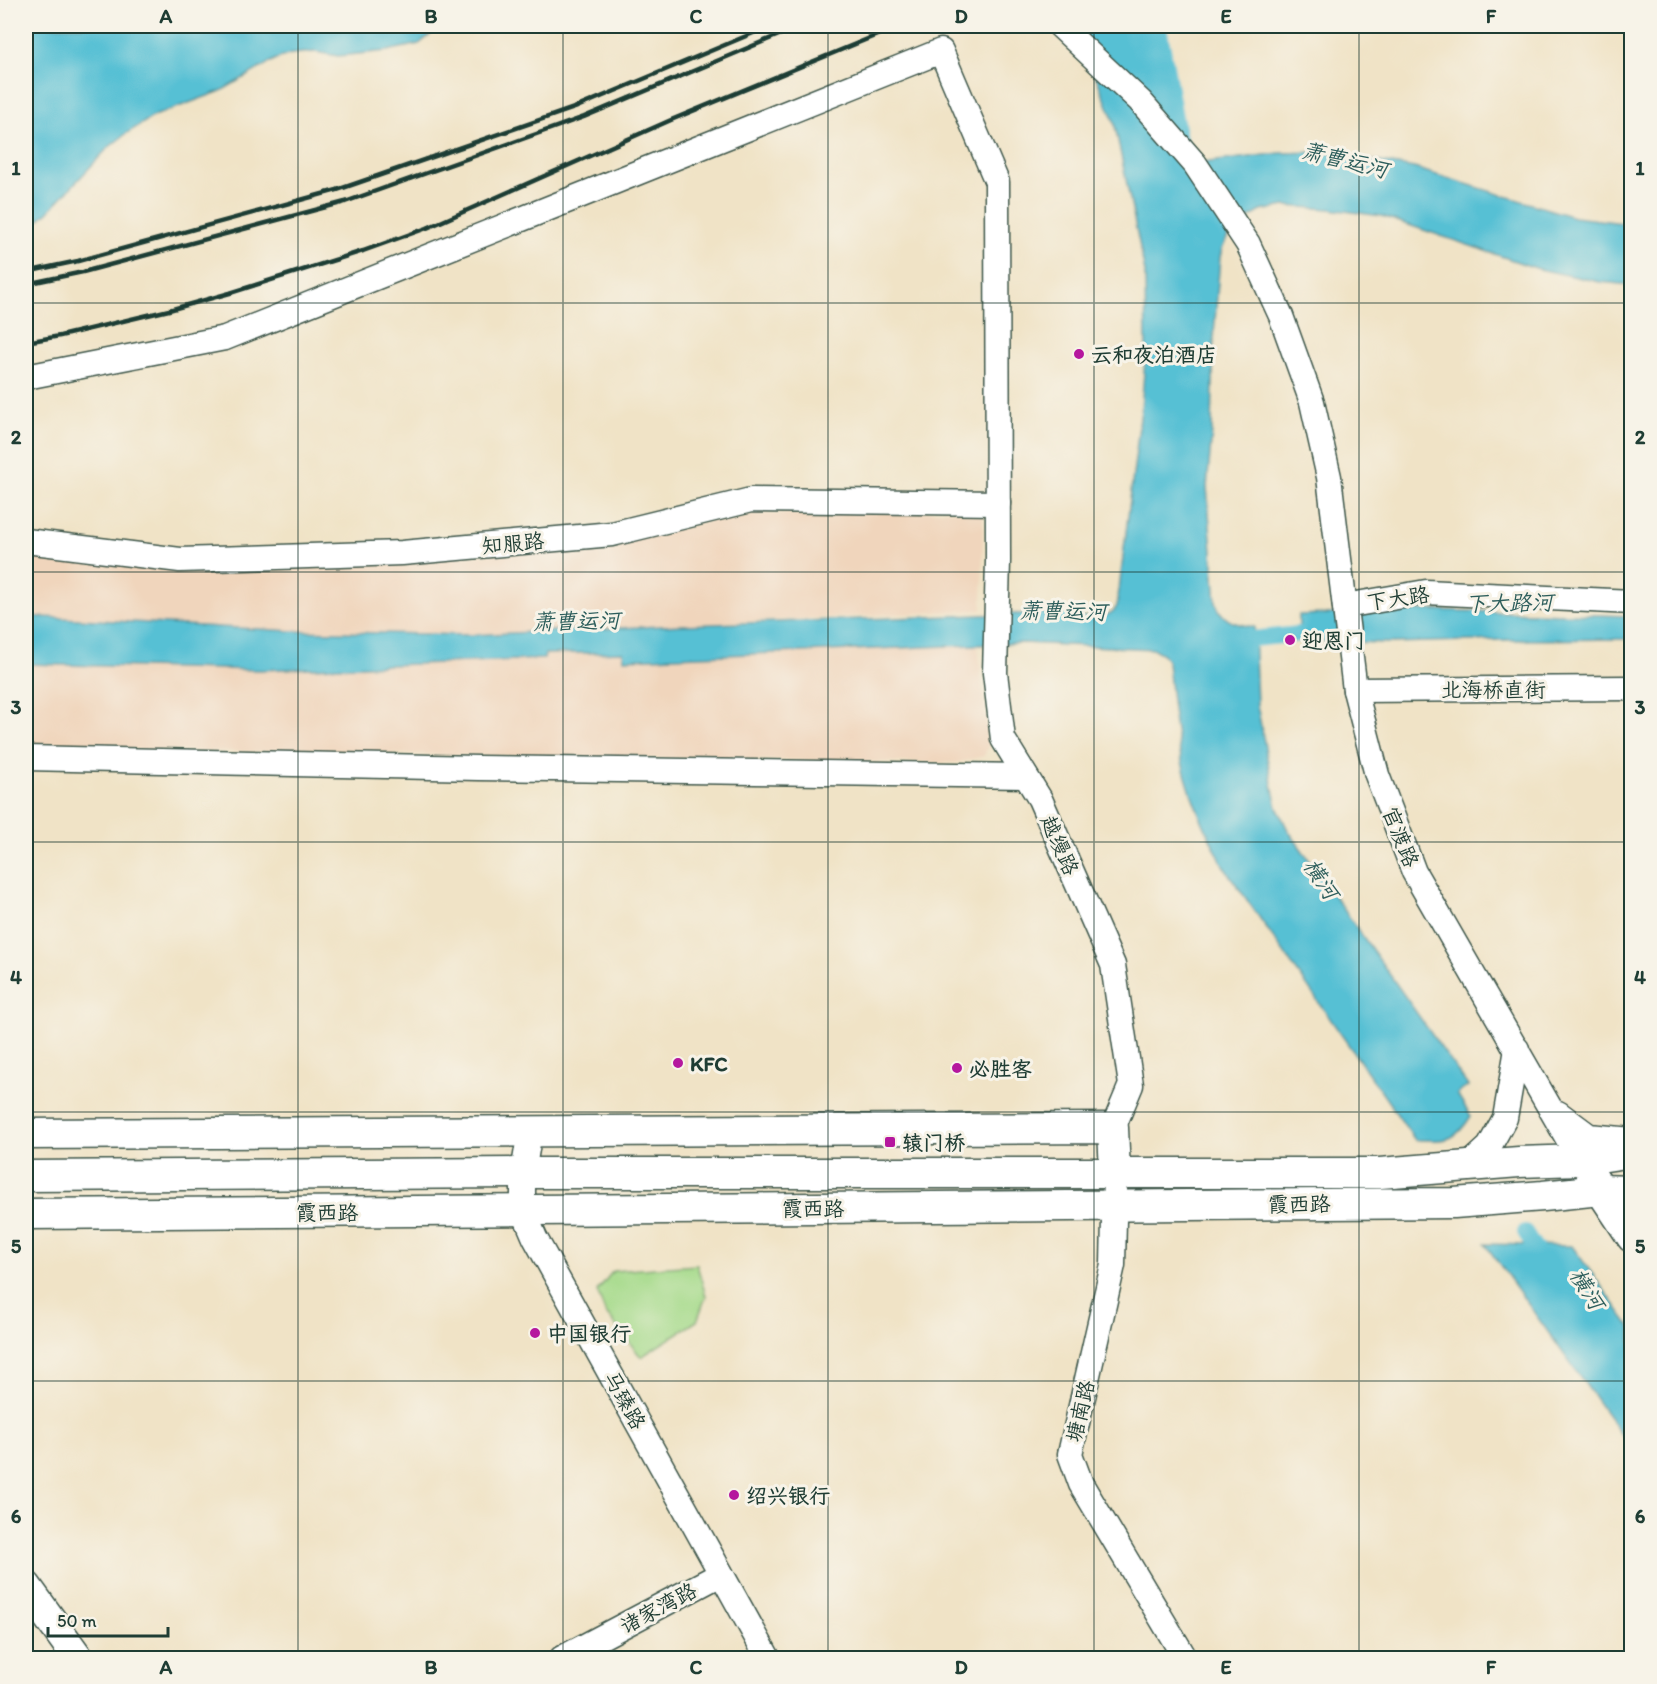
<svg xmlns="http://www.w3.org/2000/svg" width="1657" height="1684" viewBox="0 0 1657 1684" font-family="Itim,'LXGW WenKai TC',sans-serif">
  <rect width="100%" height="100%" fill="#f7f3e8"/>
  <filter id="ink" filterUnits="userSpaceOnUse"><feTurbulence type="fractalNoise" baseFrequency=".0167" numOctaves="2"/><feDisplacementMap in="SourceGraphic" scale="12" xChannelSelector="R" yChannelSelector="G"/><feConvolveMatrix kernelMatrix="1 2 1 2 8 2 1 2 1" color-interpolation-filters="sRGB"/></filter>
  <filter id="wash" filterUnits="userSpaceOnUse"><feTurbulence type="fractalNoise" baseFrequency=".008" numOctaves="4" result="noise"/><feDisplacementMap in="SourceGraphic" scale="24" xChannelSelector="R" yChannelSelector="G"/><feGaussianBlur stdDeviation="1.35" result="paint"/><feColorMatrix in="noise" values="0 0 0 0 0 0 0 0 0 0 0 0 0 0 0 0 0 1.4 0 .05"/><feComposite in="paint" operator="in"/></filter>
  <g filter="url(#wash)">
    <rect width="100%" height="100%" fill="#f0e3c6"/>
    <g fill="#f0d5bc">
      <polygon points="983,510 982,610 471,635 293,631 36,616 33,555 190,569 582,550 736,515"/>
      <polygon points="978,646 989,745 984,756 956,763 30,748 26,664 259,670 543,659 544,654 623,652 624,659"/>
    </g>
    <polygon fill="#a5da8a" stroke="#628c5f" stroke-width="1.5" points="697,1265 706,1296 697,1321 641,1357 605,1312 597,1291 613,1271"/>
    <g fill="#57c0d4" stroke="#3b7e84" stroke-width="1.5">
      <polygon points="26,26 432,26 431,34 419,44 387,51 338,56 315,52 291,54 276,59 221,91 154,116 127,133 108,148 48,212 26,231"/>
      <path d="M 1075,26 L 1173,26 L 1156,34 L 1174,148 L 1186,165 L 1280,153 L 1317,152 L 1336,154 L 1414,168 L 1574,217 L 1631,224 L 1631,285 L 1600,282 L 1539,269 L 1382,216 L 1330,209 L 1285,206 L 1261,211 L 1242,222 L 1229,234 L 1222,249 L 1220,257 L 1214,334 L 1212,431 L 1207,487 L 1216,603 C 1222,622 1236,624 1254,627 L 1257,705 L 1274,794 L 1277,807 L 1288,830 L 1468,1086 L 1457,1094 L 1471,1116 C 1454,1144 1445,1140 1415,1140 L 1224,867 C 1210,838 1195,809 1186,777 C 1175,739 1172,701 1168,662 L 1163,654 L 1154,649 L 1023,643 L 624,659 L 623,652 L 545,654 L 544,659 L 259,670 L 26,664 L 26,616 L 293,631 L 471,635 L 683,625 L 1075,612 L 1075,617 C 1090,617 1110,620 1117,606 L 1141,410 L 1146,347 L 1145,272 L 1114,121 Z"/>
      <polygon points="1434,610 1631,616 1631,639 1504,640 1391,643 1299,641 1299,615"/>
      <polygon points="1485,1244 1572,1246 1631,1327 1631,1448"/>
    </g>
    <g fill="none" stroke-linecap="round" stroke-linejoin="round">
      <g stroke="#57c0d4" stroke-width="16">
        <polyline points="1159,26 1180,146"/>
        <polyline points="1233,641 1309,633"/>
        <polyline points="1525,1232 1545,1264"/>
      </g>
    </g>
  </g>
  <g filter="url(#ink)">
    <g fill="none" stroke-linecap="round" stroke-linejoin="round">
      <g stroke="#3e564a" stroke-width="27">
        <g id="minor">
          <polyline points="1060,26 1140,101 1195,164 1248,244 1281,316 1312,402 1329,477 1355,690 1377,775 1414,872 1580,1160"/>
          <polyline points="26,377 225,338 941,51 997,182 998,561 995,673 1003,739 1040,799 1113,965 1131,1085 1113,1128"/>
          <polyline points="26,541 180,560 402,553 612,534 751,500 998,503"/>
          <polyline points="1345,606 1426,592 1632,602"/>
          <polyline points="1355,690 1632,688"/>
          <polyline points="26,758 478,768 1025,776"/>
          <polyline points="1558,1113 1589,1136 1632,1140"/>
          <polyline points="530,1131 523,1173 523,1210 535,1238 768,1658"/>
          <polyline points="1467,1167 1489,1147 1505,1118 1517,1049"/>
          <polyline points="1115,1173 1113,1265 1070,1454 1081,1484 1185,1658"/>
          <polyline points="562,1658 721,1574"/>
        </g>
      </g>
      <g stroke="#3e564a" stroke-width="33">
        <g id="major">
          <polyline points="26,1134 1113,1128 1115,1173"/>
          <polyline points="26,1176 523,1173 1380,1173 1519,1162 1580,1160 1632,1152"/>
          <polyline points="1592,1177 1632,1237"/>
          <polyline points="26,1214 1454,1203 1543,1196 1600,1190 1632,1191"/>
          <polyline points="26,1586 78,1658"/>
        </g>
      </g>
      <use href="#minor" stroke="#fff" stroke-width="24"/>
      <use href="#major" stroke="#fff" stroke-width="30"/>
      <g stroke="#1f3d34" stroke-width="4.5">
        <polyline points="26,272 78,261 337,190 577,107 770,26"/>
        <polyline points="26,284 83,272 345,202 584,117 800,26"/>
        <polyline points="26,342 60,336 169,310 230,293 363,251 427,228 671,120 899,26"/>
      </g>
    </g>
  </g>
  <path fill="none" stroke="#1f3d34" stroke-width="1.5" stroke-opacity="0.55" d="M 298,26 L 298,1658M 563,26 L 563,1658M 828,26 L 828,1658M 1094,26 L 1094,1658M 1359,26 L 1359,1658M 26,303 L 1632,303M 26,572 L 1632,572M 26,842 L 1632,842M 26,1112 L 1632,1112M 26,1381 L 1632,1381"/>
  <g fill="#b5179e" stroke="#f7f3e8" stroke-width="2">
    <circle cx="1079" cy="354" r="6"/>
    <circle cx="1290" cy="640" r="6"/>
    <circle cx="678" cy="1063" r="6"/>
    <circle cx="957" cy="1068" r="6"/>
    <rect x="884" y="1136" width="12" height="12" rx="3"/>
    <circle cx="535" cy="1333" r="6"/>
    <circle cx="734" cy="1495" r="6"/>
  </g>
  <g text-anchor="middle" dominant-baseline="central" stroke-width="6" stroke-linejoin="round" paint-order="stroke">
    <g font-size="21" font-weight="bold" fill="#1f3d34" stroke="#f7f3e8" text-anchor="start">
      <text x="1091" y="354">云和夜泊酒店</text>
      <text x="1302" y="640">迎恩门</text>
      <text x="690" y="1063">KFC</text>
      <text x="969" y="1068">必胜客</text>
      <text x="902" y="1142">辕门桥</text>
      <text x="547" y="1333">中国银行</text>
      <text x="746" y="1495">绍兴银行</text>
    </g>
    <g font-size="21" fill="#1f3d34" stroke="#f7f3e8">
      <text transform="translate(513 543) rotate(-5)">知服路</text>
      <text transform="translate(1398 598) rotate(-8)">下大路</text>
      <text x="1493" y="689">北海桥直街</text>
      <text transform="translate(1401 837) rotate(68)">官渡路</text>
      <text transform="translate(1060 845) rotate(66)">越缦路</text>
      <text transform="translate(1299 1204) rotate(-1)">霞西路</text>
      <text x="813" y="1208">霞西路</text>
      <text x="327" y="1212">霞西路</text>
      <text transform="translate(625 1400) rotate(61)">马臻路</text>
      <text transform="translate(1080 1411) rotate(-77)">塘南路</text>
      <text transform="translate(658 1608) rotate(-28)">诸家湾路</text>
    </g>
    <g font-size="22" font-style="italic" fill="#2d5e5c" stroke="#f7f3e8">
      <text transform="translate(1345 160) rotate(14)">萧曹运河</text>
      <text transform="translate(1509 603) rotate(-1)">下大路河</text>
      <text transform="translate(1063 611) rotate(1)">萧曹运河</text>
      <text transform="translate(576 621) rotate(-1)">萧曹运河</text>
      <text transform="translate(1321 879) rotate(56)">横河</text>
      <text transform="translate(1587 1289) rotate(58)">横河</text>
    </g>
  </g>
  <rect width="1657" height="1684" fill="none" stroke="#f7f3e8" stroke-width="66"/>
  <path d="M48 1627v9h120v-9" fill="none" stroke="#1f3d34" stroke-width="3"/>
  <text x="57" y="1627" font-size="18" fill="#1f3d34" stroke="#f7f3e8" stroke-width="4.5" paint-order="stroke">50 m</text>
  <rect x="33" y="33" width="1591" height="1618" fill="none" stroke="#1f3d34" stroke-width="2"/>
  <g font-size="20" text-anchor="middle" font-weight="bold" fill="#1f3d34">
    <text x="166" y="23">A</text>
    <text x="431" y="23">B</text>
    <text x="696" y="23">C</text>
    <text x="961" y="23">D</text>
    <text x="1226" y="23">E</text>
    <text x="1491" y="23">F</text>
    <text x="16" y="175">1</text>
    <text x="1640" y="175">1</text>
    <text x="16" y="444">2</text>
    <text x="1640" y="444">2</text>
    <text x="16" y="714">3</text>
    <text x="1640" y="714">3</text>
    <text x="16" y="984">4</text>
    <text x="1640" y="984">4</text>
    <text x="16" y="1253">5</text>
    <text x="1640" y="1253">5</text>
    <text x="16" y="1523">6</text>
    <text x="1640" y="1523">6</text>
    <text x="166" y="1674">A</text>
    <text x="431" y="1674">B</text>
    <text x="696" y="1674">C</text>
    <text x="961" y="1674">D</text>
    <text x="1226" y="1674">E</text>
    <text x="1491" y="1674">F</text>
  </g>
</svg>
